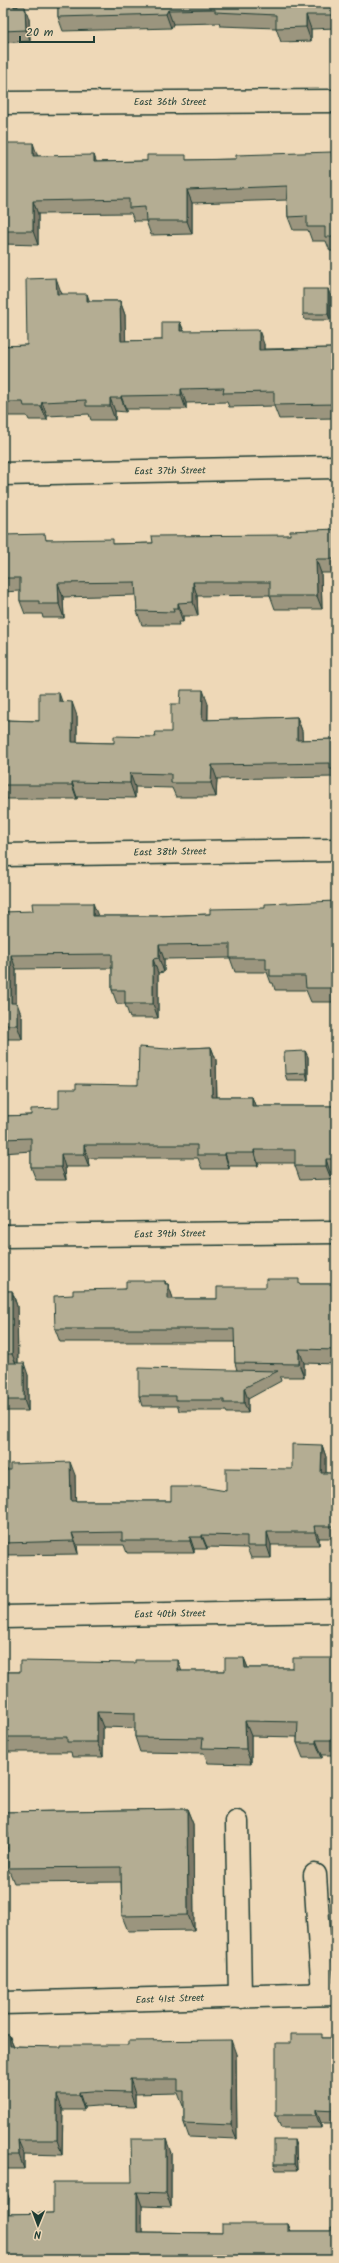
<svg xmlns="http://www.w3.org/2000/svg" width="339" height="2263" viewBox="0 0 339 2263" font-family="Kalam,sans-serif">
  <rect width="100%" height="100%" fill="#eed8b7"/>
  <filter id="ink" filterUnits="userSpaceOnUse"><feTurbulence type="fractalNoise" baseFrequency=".025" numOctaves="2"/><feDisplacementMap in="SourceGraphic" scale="8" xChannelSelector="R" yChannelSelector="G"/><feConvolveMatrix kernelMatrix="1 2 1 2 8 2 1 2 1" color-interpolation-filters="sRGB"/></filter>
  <g filter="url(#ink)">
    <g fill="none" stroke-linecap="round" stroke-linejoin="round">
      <g stroke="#1f3d34" stroke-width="25">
        <g id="minor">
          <polyline points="3,103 336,101"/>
          <polyline points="3,474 336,467"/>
          <polyline points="3,855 336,850"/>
          <polyline points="3,1236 336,1232"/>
          <polyline points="3,1617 336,1611"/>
          <polyline points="237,1822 240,1997"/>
          <polyline points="315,1875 323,1994"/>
          <polyline points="3,2003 336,1994"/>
        </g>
      </g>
      <use href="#minor" stroke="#eed8b7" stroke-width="22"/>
    </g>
    <g fill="#9b957e" stroke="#1f3d34">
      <polygon points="3,3 16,3 18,7 29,19 30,41 3,43"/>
      <polygon points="58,3 336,3 336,28 311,29 311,41 281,42 276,28 220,26 219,23 173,24 171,28 63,31 58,17"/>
      <polygon points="3,143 38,156 97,162 336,157 336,251 330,251 326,241 312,241 308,230 293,230 288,217 287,200 192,203 192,234 151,235 146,221 134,221 131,213 38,214 38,245 3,244"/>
      <polygon points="328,289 330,295 330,320 305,320 303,314"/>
      <polygon points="61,292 62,294 89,301 120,301 125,315 125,341 162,340 180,322 184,331 264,344 264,349 333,348 336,315 336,418 279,419 274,406 229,407 227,402 186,403 186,409 126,409 126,412 115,411 115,420 91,420 89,414 47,416 47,420 29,420 27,416 3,416 3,346 27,345"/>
      <polygon points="336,529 336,573 321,573 322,609 275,609 270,595 197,596 198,616 183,616 183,622 178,622 179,625 142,625 137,611 136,595 63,597 64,618 43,618 42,614 25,614 20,601 20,591 3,592 3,535 48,540 115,544 153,543 290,535"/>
      <polygon points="62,701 77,716 77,742 114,743 156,737 171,732 208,704 208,720 297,717 302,731 302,740 336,739 336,783 335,783 333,777 217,779 216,797 176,797 172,788 135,787 135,798 77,797 77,799 3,799 3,720 39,721"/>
      <polygon points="336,901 336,1002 311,1002 306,990 275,990 273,983 271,983 267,972 235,972 230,958 164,959 164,972 158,973 158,1018 130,1018 125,1004 117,1004 112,990 112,968 16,969 16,1003 22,1017 22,1039 3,1039 3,912 98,916 156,916 210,914"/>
      <polygon points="211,1047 216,1060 217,1097 252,1097 255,1106 336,1106 336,1172 330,1172 331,1179 300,1180 295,1166 295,1163 258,1163 258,1166 229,1166 229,1169 202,1169 198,1158 88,1158 89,1167 65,1167 66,1180 36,1180 31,1167 31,1151 3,1153 3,1116 31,1115 59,1108 76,1089 138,1085 168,1049"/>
      <polygon points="305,1051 308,1057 308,1080 287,1080 285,1074"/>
      <polygon points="165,1281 166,1284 168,1284 173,1299 217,1299 266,1287 301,1284 336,1284 336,1364 304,1363 304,1377 280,1377 281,1381 248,1399 248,1413 227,1413 226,1411 179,1411 178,1406 142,1406 139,1396 237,1370 235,1363 235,1342 60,1342 55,1329 73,1295 126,1289"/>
      <polygon points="3,1291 12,1291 17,1306 18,1363 28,1375 28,1411 3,1411"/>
      <polygon points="322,1445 326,1457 326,1473 336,1473 336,1538 319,1538 319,1545 271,1545 271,1558 251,1558 247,1548 207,1547 207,1549 194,1549 194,1553 127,1553 124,1545 77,1545 78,1554 3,1555 3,1470 75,1475 75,1501 171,1501 226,1491 292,1469"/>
      <polygon points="244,1658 248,1668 293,1668 336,1658 336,1755 322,1755 322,1758 303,1758 297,1743 297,1737 251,1736 251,1764 208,1763 204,1753 140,1752 135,1737 135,1728 103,1727 103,1757 72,1757 71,1752 3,1752 3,1672 225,1671"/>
      <polygon points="187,1809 193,1824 194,1930 128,1931 122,1916 121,1882 14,1883 8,1868 8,1848 3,1848 3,1812"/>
      <polygon points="3,2035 9,2035 14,2046 236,2054 237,2139 189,2137 184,2123 184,2106 183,2106 178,2093 135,2094 135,2107 97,2106 84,2107 84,2110 63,2110 62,2155 24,2154 24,2169 3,2169"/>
      <polygon points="323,2038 336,2038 336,2123 321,2123 321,2128 281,2128 276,2115 291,2043"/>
      <polygon points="294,2140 296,2146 297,2170 276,2170 274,2164"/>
      <polygon points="171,2153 171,2207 142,2206 142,2232 222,2233 288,2224 291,2231 331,2231 336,2260 3,2260 9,2198 9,2214 53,2213 132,2182"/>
    </g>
    <g fill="#7e7967" stroke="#1f3d34">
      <polygon points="14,3 16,3 18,7 14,7"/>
      <polygon points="25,7 29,19 30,41 26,30"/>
      <polygon points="168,10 173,24 171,28 166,14"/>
      <polygon points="306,15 311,29 311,41 306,27"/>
      <polygon points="33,143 38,157 33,156"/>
      <polygon points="94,155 99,169 94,162"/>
      <polygon points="187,190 192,203 192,234 187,221"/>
      <polygon points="33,201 38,214 38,245 33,231"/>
      <polygon points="56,278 61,292 62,308 57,294"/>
      <polygon points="328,289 330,295 330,320 328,314"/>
      <polygon points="87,294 92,308 87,301"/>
      <polygon points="120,301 125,315 126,355 121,341"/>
      <polygon points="180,322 185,335 180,331"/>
      <polygon points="259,330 264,344 264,363 259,350"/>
      <polygon points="181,389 186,403 186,409 181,395"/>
      <polygon points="121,396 126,409 126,412 121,398"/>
      <polygon points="110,398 115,411 115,420 110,406"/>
      <polygon points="42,402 47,416 47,420 41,406"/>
      <polygon points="316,559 321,573 322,609 317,596"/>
      <polygon points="193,582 197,596 198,616 193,602"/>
      <polygon points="58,583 63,597 64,618 59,604"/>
      <polygon points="178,603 183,616 183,622 178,608"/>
      <polygon points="203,690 208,704 207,734 202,720"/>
      <polygon points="59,693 64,707 59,701"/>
      <polygon points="72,702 77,716 77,757 72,742"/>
      <polygon points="297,717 302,731 303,754 297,740"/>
      <polygon points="212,765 217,779 216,797 211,783"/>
      <polygon points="130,773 135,787 135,798 130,783"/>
      <polygon points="72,782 77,797 77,799 72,785"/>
      <polygon points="93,903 98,916 93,916"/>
      <polygon points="159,945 164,959 164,972 159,958"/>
      <polygon points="11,955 16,969 16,1017 11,1003"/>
      <polygon points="153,959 158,973 158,1018 153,1004"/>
      <polygon points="17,1003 22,1017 22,1039 17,1025"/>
      <polygon points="211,1047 216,1060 217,1110 212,1097"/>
      <polygon points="305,1051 308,1057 308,1080 306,1073"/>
      <polygon points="252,1097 257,1110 252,1106"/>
      <polygon points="84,1145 88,1158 89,1167 84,1154"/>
      <polygon points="254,1150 258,1163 258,1166 254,1153"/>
      <polygon points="225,1153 229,1166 229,1169 225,1155"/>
      <polygon points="61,1154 65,1167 66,1180 61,1167"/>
      <polygon points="326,1159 330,1172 331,1179 326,1166"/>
      <polygon points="165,1281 168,1290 168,1284 173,1298 173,1313 168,1299 165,1284"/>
      <polygon points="12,1291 17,1306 18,1369 12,1354"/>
      <polygon points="299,1349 304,1363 304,1377 299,1364"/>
      <polygon points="24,1363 28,1375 28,1411 24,1400"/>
      <polygon points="244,1388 248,1399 248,1413 244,1403"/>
      <polygon points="322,1445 326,1457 326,1486 321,1473"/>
      <polygon points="70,1462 75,1475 76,1514 71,1501"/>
      <polygon points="314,1526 319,1538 319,1545 315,1532"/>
      <polygon points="267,1532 271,1545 271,1558 267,1546"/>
      <polygon points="72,1533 77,1545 78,1554 74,1541"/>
      <polygon points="202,1535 207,1547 207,1549 202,1537"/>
      <polygon points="190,1537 194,1549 194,1553 190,1541"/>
      <polygon points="244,1658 250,1673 245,1668"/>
      <polygon points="178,1660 183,1675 178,1671"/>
      <polygon points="97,1712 103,1727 103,1757 97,1742"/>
      <polygon points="245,1721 251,1736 251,1764 246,1749"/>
      <polygon points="316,1740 322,1755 322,1758 316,1743"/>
      <polygon points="187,1809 193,1824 194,1930 188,1915"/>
      <polygon points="9,2035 15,2049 10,2046"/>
      <polygon points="231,2040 236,2054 237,2139 231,2125"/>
      <polygon points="130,2079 135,2094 135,2107 130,2092"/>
      <polygon points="79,2092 84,2107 84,2110 79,2095"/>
      <polygon points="57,2095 63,2110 62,2155 57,2140"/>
      <polygon points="316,2109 321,2123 321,2128 316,2115"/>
      <polygon points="166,2139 171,2153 171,2207 166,2193"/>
      <polygon points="18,2140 24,2154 24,2169 19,2155"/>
      <polygon points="294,2140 296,2146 297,2170 294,2164"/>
      <polygon points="4,2184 9,2198 9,2228 4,2214"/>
      <polygon points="137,2192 142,2206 142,2246 137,2232"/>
      <polygon points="288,2224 293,2238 288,2231"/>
    </g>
    <g fill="#b4ad93" stroke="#1f3d34">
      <polygon points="3,3 14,3 14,7 25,7 26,30 3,31"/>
      <polygon points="58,3 336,3 336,15 306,15 306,27 276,28 276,15 215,12 215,9 168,10 166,14 58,17"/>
      <polygon points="3,143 33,143 33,156 94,155 94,162 147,161 147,155 186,155 186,160 236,159 236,155 332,152 332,157 336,157 336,237 325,237 325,227 307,227 307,216 288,217 287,186 187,190 187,221 146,221 145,207 129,208 129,199 33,201 33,231 3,231"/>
      <polygon points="56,278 57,294 87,294 87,301 120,301 121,341 162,340 162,322 180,322 180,331 259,330 259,350 333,348 333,315 336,315 336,404 274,405 274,392 223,393 224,388 181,389 181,395 121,396 121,398 110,398 110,406 86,406 86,400 42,402 41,406 24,406 23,402 3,402 3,346 27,345 26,279"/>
      <rect x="303" y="289" width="25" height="25"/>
      <polygon points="336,529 336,559 316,559 317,596 270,596 270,582 193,582 193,602 178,603 178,608 173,608 174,612 137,611 135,582 58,583 59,604 39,604 39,601 20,601 20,578 3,578 3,535 45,534 46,540 113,539 113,544 153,543 152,536 290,535 290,531"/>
      <polygon points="181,690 203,690 202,720 297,717 297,740 336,739 336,769 330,769 330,763 212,765 211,783 171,783 171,774 130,773 130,783 72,782 72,785 3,785 3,720 39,721 39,693 59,693 59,701 72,702 72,742 114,743 114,736 156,737 155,732 171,732 171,704 180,704"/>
      <polygon points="336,901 336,988 306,988 305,976 270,976 270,969 266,969 266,958 230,958 230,944 159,945 159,958 153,959 153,1004 125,1004 125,990 112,990 112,954 11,955 11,1003 17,1003 17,1025 3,1025 3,912 33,911 32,903 93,903 93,916 156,916 210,914 210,909 265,908 265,904"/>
      <polygon points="139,1047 168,1049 211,1047 212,1097 252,1097 252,1106 336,1106 336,1159 326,1159 326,1166 295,1166 295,1150 254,1150 254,1153 225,1153 225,1155 197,1155 197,1145 84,1145 84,1154 61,1154 61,1167 31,1167 31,1138 3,1139 3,1116 31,1115 31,1109 59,1108 59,1089 76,1089 76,1084 138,1085"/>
      <polygon points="305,1051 306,1073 285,1074 284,1052"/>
      <polygon points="266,1279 299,1279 299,1284 336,1284 336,1350 299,1349 299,1364 235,1363 234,1329 55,1329 54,1296 73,1295 73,1290 126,1289 126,1281 165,1281 165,1284 168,1284 168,1299 217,1299 217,1287 266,1287"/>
      <rect x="3" y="1291" width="9" height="63"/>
      <rect x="3" y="1363" width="21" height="37"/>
      <polygon points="139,1368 278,1371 244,1388 244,1403 224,1403 224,1400 176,1400 176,1396 139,1396"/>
      <polygon points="292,1444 322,1445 321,1473 336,1473 336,1526 314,1526 315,1532 267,1532 267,1546 247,1546 247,1536 202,1535 202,1537 190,1537 190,1541 122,1541 122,1532 72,1533 74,1541 3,1543 3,1470 10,1470 10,1464 70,1462 71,1501 171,1501 171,1487 202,1487 226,1491 226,1468 292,1469"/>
      <polygon points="225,1658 244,1658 245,1668 293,1668 293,1658 336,1658 336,1740 316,1740 316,1743 297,1743 298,1722 245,1721 246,1749 202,1748 203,1738 135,1737 135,1713 97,1712 97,1742 67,1742 67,1737 3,1737 3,1672 20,1672 20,1661 135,1663 135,1660 178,1660 178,1671 225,1671"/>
      <polygon points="187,1809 188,1915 122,1916 121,1867 8,1868 8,1833 3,1833 3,1812"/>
      <polygon points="291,2034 322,2034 322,2038 336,2038 336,2110 316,2109 316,2115 276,2115 276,2043 291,2043"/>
      <polygon points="3,2035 9,2035 10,2046 61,2047 61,2045 128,2045 128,2041 231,2040 231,2125 184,2123 184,2091 178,2091 178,2079 130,2079 130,2092 92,2091 79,2092 79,2095 57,2095 57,2140 18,2140 19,2155 3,2155"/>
      <polygon points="131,2139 166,2139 166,2193 137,2192 137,2232 222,2233 222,2224 288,2224 288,2231 331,2231 331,2227 336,2227 336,2260 3,2260 3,2184 4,2184 4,2214 53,2213 53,2182 132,2182"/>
      <rect x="274" y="2140" width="20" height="24"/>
    </g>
  </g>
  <g text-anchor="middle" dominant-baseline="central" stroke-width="3" stroke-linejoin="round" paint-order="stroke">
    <g font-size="10" fill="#1f3d34" stroke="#eed8b7">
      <text x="170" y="102">East 36th Street</text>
      <text transform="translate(170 471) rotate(-1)">East 37th Street</text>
      <text transform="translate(170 852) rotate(-1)">East 38th Street</text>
      <text transform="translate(170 1234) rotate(-1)">East 39th Street</text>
      <text transform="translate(170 1614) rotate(-1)">East 40th Street</text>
      <text transform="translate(170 1999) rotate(-2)">East 41st Street</text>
    </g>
  </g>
  <rect width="339" height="2263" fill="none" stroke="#eed8b7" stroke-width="16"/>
  <rect x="8" y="8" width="323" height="2247" fill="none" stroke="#1f3d34" stroke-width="1.5" filter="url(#ink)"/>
  <g transform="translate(38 2225) rotate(181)" stroke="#eed8b7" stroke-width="3" paint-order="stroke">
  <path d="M0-3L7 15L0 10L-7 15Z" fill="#1f3d34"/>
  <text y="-6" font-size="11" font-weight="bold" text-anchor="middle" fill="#1f3d34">N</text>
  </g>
  <path d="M20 36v6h74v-6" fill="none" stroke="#1f3d34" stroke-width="2"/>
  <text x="26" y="36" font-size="12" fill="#1f3d34" stroke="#eed8b7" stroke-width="3" paint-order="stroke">20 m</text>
</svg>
